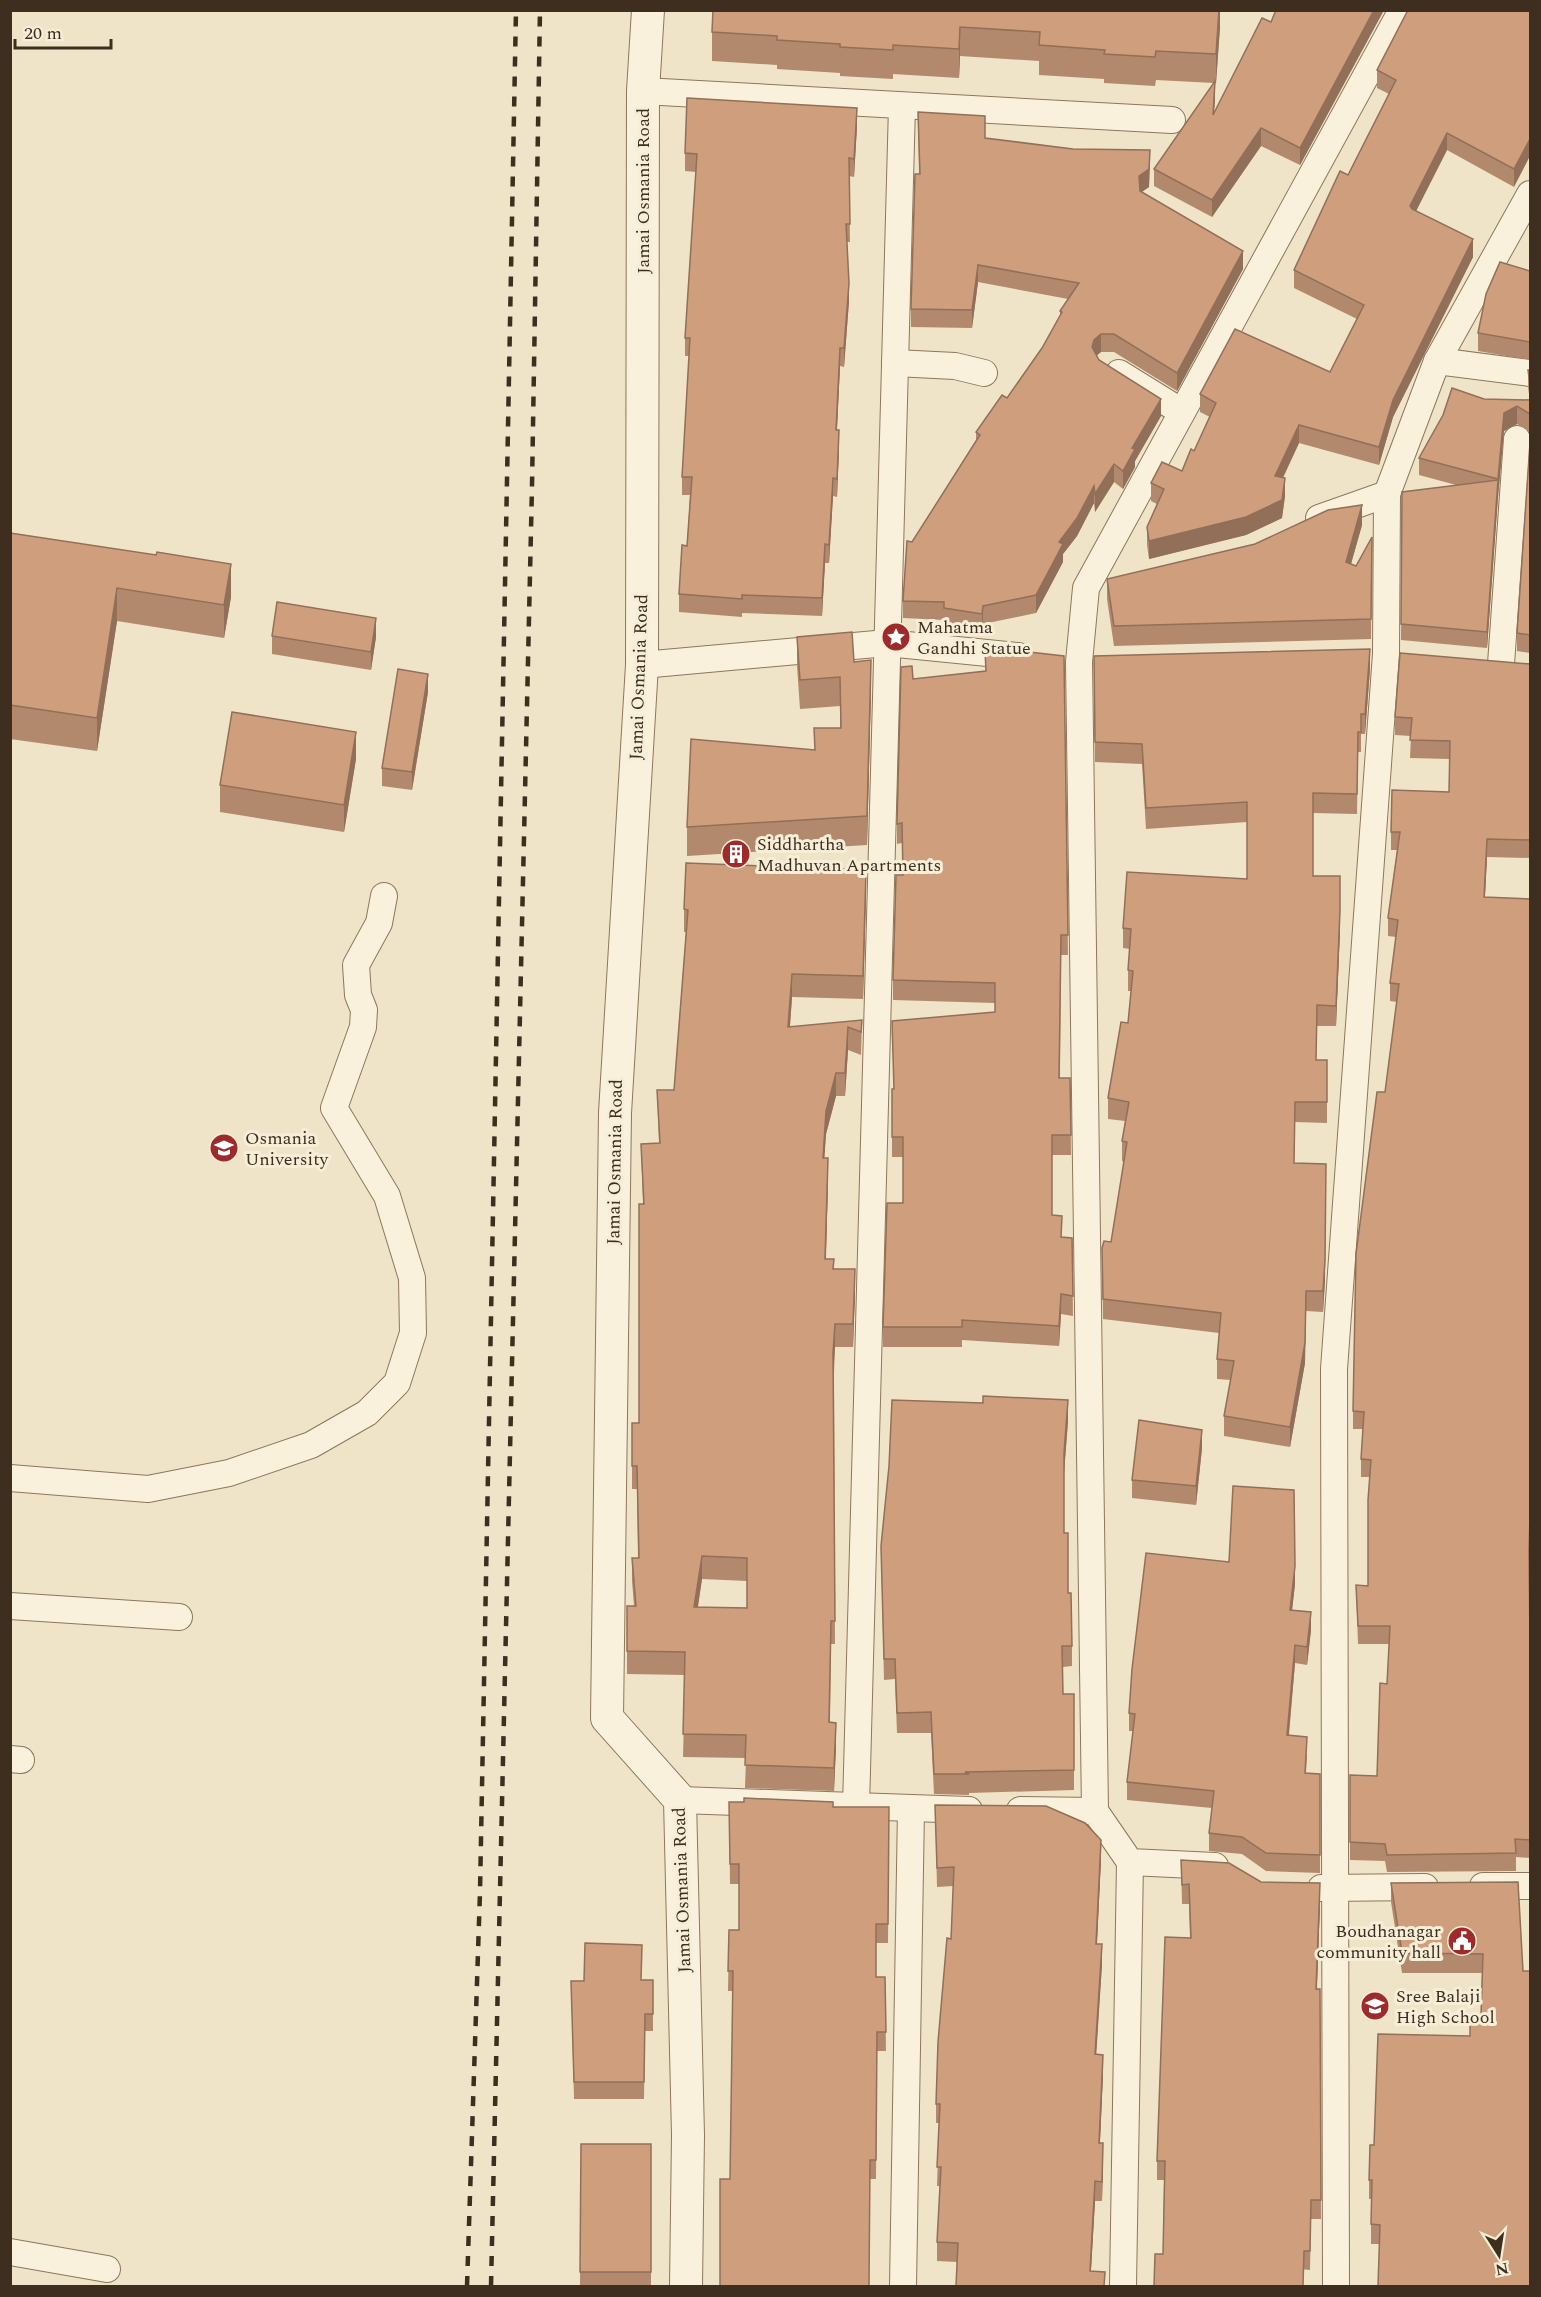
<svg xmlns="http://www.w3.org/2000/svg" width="1541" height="2297" viewBox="0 0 1541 2297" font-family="Spectral,serif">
  <rect width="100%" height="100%" fill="#f0e4c8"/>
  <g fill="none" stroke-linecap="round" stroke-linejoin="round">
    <g stroke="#8d765c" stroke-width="28">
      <g id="minor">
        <polyline points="643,91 1172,120"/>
        <polyline points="1437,361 1530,373"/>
        <polyline points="895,363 955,366 984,373"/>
        <polyline points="1119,373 1182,412"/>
        <polyline points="1319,518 1387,494"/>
        <polyline points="1501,664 1517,439"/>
        <polyline points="642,665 887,643 1018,656"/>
        <polyline points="10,1478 148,1489 229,1473 311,1445 367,1413 397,1383 413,1333 412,1278 387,1196 334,1108 363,1027 364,1010 358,995 356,965 379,923 384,896"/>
        <polyline points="10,1606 179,1617"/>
        <polyline points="10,1759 21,1760"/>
        <polyline points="680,1800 969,1810"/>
        <polyline points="856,1807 902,106"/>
        <polyline points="1020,1810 1095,1811 1130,1862 1215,1866"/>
        <polyline points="1095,1811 1079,662 1086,588 1402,10"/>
        <polyline points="1483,1886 1530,1886"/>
        <polyline points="1321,1888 1425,1887"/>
        <polyline points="10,2252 107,2269"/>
        <polyline points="903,2286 911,1809"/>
        <polyline points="1123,2286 1130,1862"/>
        <polyline points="1336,2286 1334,1369 1386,654 1387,494 1437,361 1530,194"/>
      </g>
    </g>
    <g stroke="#8d765c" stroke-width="34">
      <polyline id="tertiary" points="648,10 643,91 642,665 615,1113 607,1718 680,1800 688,2135 686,2286"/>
    </g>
    <use href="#minor" stroke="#faf1dc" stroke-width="26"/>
    <use href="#tertiary" stroke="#faf1dc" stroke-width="32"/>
    <g stroke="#3d2e20" stroke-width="4.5" stroke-dasharray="10 10" stroke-linecap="butt">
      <polyline points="467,2286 480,1892 516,10"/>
      <polyline points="491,2286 532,486 540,10"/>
    </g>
  </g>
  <g fill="#b2896c" fill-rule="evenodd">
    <polygon points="1220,10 1220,27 1216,83 1215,83 1214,112 1271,22 1384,10 1300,165 1261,146 1212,217 1154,186 1154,169 1214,83 1156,80 1155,86 1104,83 1104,79 1039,75 1039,61 960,56 959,78 893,74 893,79 840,76 840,73 777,69 777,65 712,61 712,32"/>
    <polygon points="1530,10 1514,187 1447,150 1416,211 1473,257 1393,417 1379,465 1299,443 1283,478 1285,496 1282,518 1246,535 1149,559 1147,545 1147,527 1157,504 1151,501 1151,483 1182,471 1194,451 1210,417 1200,412 1200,394 1330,372 1357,319 1294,288 1294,270 1348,175 1389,94 1377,88 1377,70"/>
    <polygon points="918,112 985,138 1150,167 1149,187 1141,192 1243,269 1177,391 1114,352 1101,352 1096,355 1099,360 1161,416 1135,461 1135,467 1123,489 1114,482 1095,512 1094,503 1077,536 1063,554 1063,562 1036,613 983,624 982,632 944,626 944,620 903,618 903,601 912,542 976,440 976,432 1007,398 1042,348 1060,317 1060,311 1068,299 978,282 972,328 911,327 911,309 919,174"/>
    <polygon points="857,126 854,177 849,176 850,242 847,242 849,301 844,367 840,366 837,430 839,448 837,497 833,496 829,563 825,563 822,616 742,613 742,617 679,612 679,594 687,546 690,495 682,495 682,477 689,356 685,356 685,338 696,172 685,171 685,153"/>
    <polygon points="1530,271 1530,360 1478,351 1478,333"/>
    <polygon points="1528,370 1530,370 1530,433 1530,432 1517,424 1504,431 1498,497 1487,648 1401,640 1402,492 1456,485 1419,475 1419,458 1484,399 1530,400 1528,388"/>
    <polygon points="1530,443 1530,653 1517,651 1517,633"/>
    <polygon points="1362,525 1351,564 1356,566 1372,537 1371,639 1114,646 1107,599 1107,579"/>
    <polygon points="10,533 231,597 224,638 117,621 97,751 10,739"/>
    <polygon points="272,636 376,637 371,670 272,654"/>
    <polygon points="797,637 854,662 871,689 867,845 687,856 687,827 814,750 840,728 840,706 800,709 797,666"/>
    <polygon points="985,651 1064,656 1068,955 1061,955 1060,1078 1070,1078 1071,1155 1052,1155 1052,1215 1062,1237 1072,1238 1073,1316 1061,1314 1059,1346 962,1340 962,1347 883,1347 883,1327 903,1203 903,1157 892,1157 892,1089 894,1089 892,1021 995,1012 995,1003 893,1000 893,980 903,875 902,843 897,844 897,824 913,679 985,671"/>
    <polygon points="1094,656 1370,669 1365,734 1361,734 1361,752 1358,752 1357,814 1313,813 1313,876 1340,930 1336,1026 1317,1026 1316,1060 1327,1060 1327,1123 1295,1122 1294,1163 1325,1280 1323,1312 1306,1311 1305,1363 1290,1447 1224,1436 1224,1416 1231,1380 1217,1379 1217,1359 1219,1333 1103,1319 1102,1248 1111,1242 1124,1162 1122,1161 1122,1141 1125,1121 1108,1119 1108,1098 1128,1023 1131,991 1128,991 1128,970 1130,949 1123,948 1123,928 1247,879 1247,822 1146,829 1142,764 1095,762"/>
    <polygon points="1529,664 1530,664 1530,858 1487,857 1485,897 1529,1566 1530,1649 1530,1858 1516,1857 1516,1871 1387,1872 1385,1861 1350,1860 1350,1775 1377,1776 1387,1684 1389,1644 1358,1644 1356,1585 1368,1586 1370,1477 1361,1477 1361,1459 1363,1429 1353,1429 1353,1411 1385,1092 1397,1002 1390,1001 1390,983 1396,937 1388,936 1388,918 1397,850 1391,850 1391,832 1449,792 1449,759 1410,758 1411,736 1395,735 1395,717"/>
    <polygon points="428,692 412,790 382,786 382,768"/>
    <polygon points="356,759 344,832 220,812 220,785"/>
    <path d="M 866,893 L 863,999 L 792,997 L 790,1027 L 862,1020 L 861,1055 L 848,1050 L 845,1096 L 836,1096 L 826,1134 L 824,1158 L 828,1181 L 826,1259 L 834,1269 L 855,1292 L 853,1347 L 835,1347 L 834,1374 L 835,1644 L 831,1644 L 830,1722 L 836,1746 L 834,1791 L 745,1788 L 746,1758 L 683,1757 L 685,1675 L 627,1674 L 627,1606 L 634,1606 L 632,1581 L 632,1558 L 638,1558 L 637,1489 L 632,1489 L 632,1423 L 639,1423 L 643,1204 L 641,1144 L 659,1143 L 657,1090 L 674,1090 L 686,932 L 684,932 L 684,909 ZM 702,1579 L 747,1581 L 747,1608 L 698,1607 Z"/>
    <polygon points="1068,1421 1064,1473 1064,1533 1072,1646 1072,1666 1063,1667 1063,1694 1074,1694 1074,1790 969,1793 969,1795 934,1794 931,1733 897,1733 895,1679 884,1680 881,1546"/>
    <polygon points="1202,1448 1196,1505 1132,1498 1132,1480"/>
    <polygon points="1295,1584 1292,1610 1311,1630 1307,1665 1295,1663 1289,1735 1307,1755 1306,1773 1320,1774 1320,1873 1266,1871 1242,1854 1209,1851 1209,1833 1212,1808 1127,1800 1127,1782 1133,1731 1129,1731 1129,1713"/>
    <polygon points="729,1802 833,1807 889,1807 888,1943 876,1943 876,1977 885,1977 886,2051 877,2051 876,2179 730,2179 733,1991 728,1991 729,1930 739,1930 739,1884 730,1884"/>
    <polygon points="935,1805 1101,1859 1097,1944 1102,1964 1096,2054 1103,2074 1100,2143 1103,2163 1102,2201 1095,2201 1091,2271 1105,2286 957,2262 937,2261 937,2242 940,2186 937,2186 939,2123 936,2123 936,2104 951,1939 953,1886 937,1887"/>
    <polygon points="1181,1860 1261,1882 1320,1903 1317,1989 1320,1989 1321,2219 1311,2219 1310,2270 1163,2254 1164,2180 1157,2180 1157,2161 1190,1938 1189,1904 1182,1904"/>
    <polygon points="1391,1883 1523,1971 1380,2244 1371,2244 1371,2199 1369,2199 1369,2180 1374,2145 1470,2036 1481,2015 1482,1973 1402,1973 1391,1902"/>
    <polygon points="653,1980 653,2031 645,2031 644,2099 574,2099 571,1981"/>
    <polygon points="581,2144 651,2144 651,2286 580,2286"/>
  </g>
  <g fill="#916f58">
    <polygon points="1219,10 1220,10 1220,27 1216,83 1216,54"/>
    <polygon points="1374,10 1384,10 1300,165 1300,148"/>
    <polygon points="960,27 960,56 959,78 959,49"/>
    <polygon points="1215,81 1215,99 1213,132 1213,115"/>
    <polygon points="857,108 857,126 854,177 854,159"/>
    <polygon points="1261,128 1261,146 1212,217 1212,200"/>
    <polygon points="1447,133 1447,150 1410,223 1410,206"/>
    <polygon points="1530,139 1530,156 1514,187 1514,169"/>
    <polygon points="1150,150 1149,187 1139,194 1139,176"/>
    <polygon points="1473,239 1473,257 1393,417 1379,465 1379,447 1393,400"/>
    <polygon points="1243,251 1243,269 1177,391 1177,373"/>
    <polygon points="978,265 978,282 972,328 972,310"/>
    <polygon points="849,283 849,301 844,367 844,348"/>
    <polygon points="1101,334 1101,352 1094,358 1092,347 1094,340"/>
    <polygon points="840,348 840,366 836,448 836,430"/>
    <polygon points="1161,399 1161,416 1135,461 1135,467 1123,489 1123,471 1132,448"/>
    <polygon points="1517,406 1517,424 1504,431 1498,497 1498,479 1504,413"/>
    <polygon points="1299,425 1299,443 1275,494 1275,476"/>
    <polygon points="839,430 839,448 837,497 837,479"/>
    <polygon points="1114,464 1114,482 1095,512 1095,494"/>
    <polygon points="833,478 833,496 829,563 829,545"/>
    <polygon points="1285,478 1285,496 1282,518 1246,535 1149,559 1149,541"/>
    <polygon points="1498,480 1498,497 1487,648 1487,632"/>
    <polygon points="1094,486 1094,503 1077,536 1063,554 1063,562 1036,613 1036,595 1059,542"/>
    <polygon points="1362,505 1362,525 1346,581 1346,562"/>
    <polygon points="825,544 825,563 822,616 822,598"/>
    <polygon points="231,564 231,597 224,638 224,605"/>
    <polygon points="117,588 117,621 97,751 97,718"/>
    <polygon points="983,606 983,624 982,632 982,614"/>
    <polygon points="376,618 376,637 371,670 371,652"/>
    <polygon points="1370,649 1370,669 1365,734 1365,714"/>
    <polygon points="871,660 871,689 867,845 867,816"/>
    <polygon points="428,674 428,692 412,790 412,772"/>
    <polygon points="356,732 356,759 344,832 344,805"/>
    <polygon points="1487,839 1487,857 1484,915 1484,897"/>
    <polygon points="866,870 866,893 863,999 863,976"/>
    <polygon points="1340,876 1340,930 1336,1026 1336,1006"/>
    <polygon points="792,974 792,997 788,1050 788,1027"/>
    <polygon points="848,1027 848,1050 845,1096 845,1073"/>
    <polygon points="836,1073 836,1096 826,1134 823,1181 823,1158 826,1111"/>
    <polygon points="828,1158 828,1181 825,1282 825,1259"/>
    <polygon points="1326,1164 1325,1280 1323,1312 1323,1291"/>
    <polygon points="855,1269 855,1292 853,1347 853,1324"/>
    <polygon points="1306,1291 1305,1363 1290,1447 1290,1427"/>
    <polygon points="1061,1294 1061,1314 1059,1346 1059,1326"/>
    <polygon points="835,1324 835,1347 833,1376 833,1353"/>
    <polygon points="1068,1400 1068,1421 1064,1473 1064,1453"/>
    <polygon points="1202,1430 1202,1448 1196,1505 1196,1486"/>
    <polygon points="702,1556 702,1579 694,1630 694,1607"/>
    <polygon points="1295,1566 1295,1584 1290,1628 1290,1610"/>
    <polygon points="1311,1612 1311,1630 1307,1665 1307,1647"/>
    <polygon points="1295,1645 1295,1663 1287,1753 1287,1735"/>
    <polygon points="836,1723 836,1746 834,1791 834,1768"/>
    <polygon points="1101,1840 1101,1859 1096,1963 1096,1944"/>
    <polygon points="1320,1883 1320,1903 1316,2009 1316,1989"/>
    <polygon points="1102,1944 1102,1964 1095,2074 1095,2054"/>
    <polygon points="1103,2055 1103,2074 1099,2162 1099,2143"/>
    <polygon points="1103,2143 1103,2163 1102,2201 1102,2182"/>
    <polygon points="1095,2181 1095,2201 1090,2286 1090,2271"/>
  </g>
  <g fill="#cf9f7d" stroke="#916f58" stroke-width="1.5" fill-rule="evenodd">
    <polygon points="713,10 1219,10 1216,54 1156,51 1155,57 1104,54 1105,50 1039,45 1040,32 960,27 959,49 893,45 893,50 840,47 840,44 777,40 777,36 712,32"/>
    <polygon points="1276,10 1374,10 1300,148 1261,128 1212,200 1154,169 1215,81 1213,115 1262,18 1271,22"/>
    <polygon points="1408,10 1530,10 1530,139 1514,169 1447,133 1410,206 1412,209 1473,239 1393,400 1379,447 1299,425 1275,476 1285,478 1282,500 1246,517 1149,541 1147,527 1164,489 1151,483 1162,462 1182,471 1191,449 1194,451 1216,403 1200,394 1235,329 1330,372 1364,305 1294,270 1340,171 1348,175 1396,80 1377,70"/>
    <polygon points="687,98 857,108 854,159 849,158 850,224 846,224 849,283 844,348 840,348 836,430 839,430 837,479 833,478 829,545 825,544 822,598 742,595 742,599 679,594 682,545 687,546 692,477 682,477 690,338 685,338 697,154 685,153"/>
    <polygon points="918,112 985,116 985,138 1073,149 1150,150 1149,169 1139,176 1140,191 1243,251 1177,373 1114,334 1101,334 1094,340 1092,347 1099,360 1161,399 1132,448 1135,449 1123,471 1114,464 1095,494 1094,486 1077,518 1059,542 1063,544 1036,595 983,606 982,614 944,608 944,602 903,601 907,541 912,542 980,435 976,432 1002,395 1007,398 1042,348 1062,312 1060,311 1079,283 978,265 972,310 911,309 915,174 920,174"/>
    <polygon points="1500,262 1530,271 1530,342 1478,333 1486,294"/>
    <polygon points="1528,370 1530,370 1530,384"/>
    <polygon points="1452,388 1484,399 1530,400 1530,416 1530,414 1517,406 1504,413 1498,479 1419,458 1443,415"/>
    <polygon points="1530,443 1530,635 1517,633"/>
    <polygon points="1498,480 1487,632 1401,624 1402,492"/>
    <polygon points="1362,505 1346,562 1356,566 1372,537 1371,619 1114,626 1107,579 1255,544 1328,510"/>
    <polygon points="10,533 156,555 157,552 231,564 224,605 117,588 97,718 10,705"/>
    <polygon points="277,602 376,618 371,652 272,636"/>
    <polygon points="852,632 854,662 871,660 867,816 687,827 691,739 815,750 814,728 841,728 840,677 800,680 797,637"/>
    <polygon points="1002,649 1064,656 1068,935 1061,935 1059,1078 1070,1078 1071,1135 1052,1135 1052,1215 1062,1216 1061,1237 1072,1238 1073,1296 1061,1294 1059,1326 962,1320 962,1327 883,1327 887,1203 903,1203 903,1137 892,1137 892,1089 894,1089 892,1021 995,1012 995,983 893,980 896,875 903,875 902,823 897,824 901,667 912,666 913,679 986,671 985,651"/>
    <polygon points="1370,649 1365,714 1361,714 1361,732 1358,732 1357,794 1313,793 1313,876 1340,876 1340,910 1336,1006 1317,1005 1316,1060 1327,1060 1327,1102 1295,1102 1294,1163 1326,1164 1325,1260 1323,1291 1306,1291 1305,1343 1290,1427 1224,1416 1234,1361 1217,1359 1221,1313 1103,1299 1102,1248 1104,1241 1111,1242 1127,1142 1122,1141 1129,1102 1108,1098 1121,1022 1128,1023 1133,971 1128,970 1131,929 1123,928 1127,872 1247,879 1247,802 1146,808 1142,744 1095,742 1094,656"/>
    <polygon points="1400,653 1530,664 1530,840 1487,839 1484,897 1530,899 1530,1514 1529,1551 1530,1649 1530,1840 1515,1839 1516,1853 1387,1855 1385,1844 1350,1842 1350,1775 1377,1776 1380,1683 1387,1684 1390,1626 1358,1626 1356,1585 1368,1586 1368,1500 1371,1460 1361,1459 1364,1412 1353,1411 1356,1254 1377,1092 1385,1092 1399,984 1390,983 1398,920 1388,918 1400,832 1391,832 1392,790 1449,792 1450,741 1410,740 1412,718 1395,717"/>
    <polygon points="398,669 428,674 412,772 382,768"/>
    <polygon points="232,712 356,732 344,805 220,785"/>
    <path d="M 686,863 L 866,870 L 863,976 L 792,974 L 788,1027 L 862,1020 L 861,1032 L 848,1027 L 845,1073 L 836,1073 L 826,1111 L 823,1158 L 828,1158 L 825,1259 L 834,1259 L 833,1269 L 855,1269 L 853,1324 L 835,1324 L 833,1353 L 835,1621 L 831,1621 L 829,1722 L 836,1723 L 834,1768 L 745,1765 L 746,1735 L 683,1734 L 685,1652 L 627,1651 L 627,1606 L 636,1606 L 632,1558 L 639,1558 L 637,1466 L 632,1466 L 632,1423 L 639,1423 L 639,1204 L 644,1204 L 641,1144 L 660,1143 L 657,1090 L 674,1090 L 688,910 L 684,909 ZM 702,1556 L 747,1558 L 747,1608 L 694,1607 Z"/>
    <polygon points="983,1396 1068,1400 1064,1453 1064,1533 1068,1533 1068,1593 1071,1593 1072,1646 1062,1646 1063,1694 1074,1694 1074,1770 965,1772 969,1774 934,1774 931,1712 897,1713 895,1659 884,1659 881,1546 889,1466 892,1400 983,1403"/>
    <polygon points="1139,1420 1202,1430 1196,1486 1132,1480"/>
    <polygon points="1233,1486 1294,1490 1295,1566 1290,1610 1311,1612 1307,1647 1295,1645 1287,1735 1307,1737 1305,1773 1320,1774 1320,1855 1266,1853 1242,1837 1209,1833 1214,1791 1127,1782 1135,1714 1129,1713 1132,1669 1146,1553 1229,1562"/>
    <polygon points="744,1798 833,1802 833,1807 889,1807 888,1924 876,1924 876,1977 885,1977 886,2032 877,2032 876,2160 870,2160 869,2286 720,2286 720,2179 730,2179 733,1971 728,1971 729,1930 739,1930 739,1864 730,1864 729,1802 744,1802"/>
    <polygon points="935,1805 1046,1806 1085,1823 1101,1840 1096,1944 1102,1944 1095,2054 1103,2055 1099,2143 1103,2143 1102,2182 1095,2181 1090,2271 1105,2272 1104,2286 956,2286 958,2243 937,2242 941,2167 937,2167 940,2104 936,2104 938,2042 947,1938 951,1939 954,1867 937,1868"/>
    <polygon points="1181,1860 1229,1863 1261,1882 1320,1883 1316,1989 1320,1989 1321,2200 1311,2200 1310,2251 1304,2251 1303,2286 1154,2286 1155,2254 1163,2254 1165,2161 1157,2161 1165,1937 1191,1938 1189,1884 1182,1885"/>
    <polygon points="1518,1882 1523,1971 1530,1971 1530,2286 1378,2286 1380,2225 1371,2224 1372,2180 1369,2180 1370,2145 1374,2145 1378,2034 1470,2036 1470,2015 1481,2015 1483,1954 1402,1953 1391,1883"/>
    <polygon points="585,1943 642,1945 641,1980 653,1980 653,2014 645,2014 644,2082 574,2082 571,1981 584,1981"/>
    <polygon points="581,2144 651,2144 651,2272 580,2272"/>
  </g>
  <defs>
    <g id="sight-disc" transform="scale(1.5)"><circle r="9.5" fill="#9e2a2b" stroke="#f7eed8"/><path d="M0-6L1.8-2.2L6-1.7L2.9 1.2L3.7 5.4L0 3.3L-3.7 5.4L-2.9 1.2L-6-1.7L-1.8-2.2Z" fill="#fff"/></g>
    <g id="building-disc" transform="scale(1.5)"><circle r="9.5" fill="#9e2a2b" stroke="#f7eed8"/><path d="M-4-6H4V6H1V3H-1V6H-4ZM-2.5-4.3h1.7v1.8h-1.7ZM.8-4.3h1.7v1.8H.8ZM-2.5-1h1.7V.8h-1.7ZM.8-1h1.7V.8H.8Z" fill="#fff"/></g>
    <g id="university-disc" transform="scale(1.5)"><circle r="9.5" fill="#9e2a2b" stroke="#f7eed8"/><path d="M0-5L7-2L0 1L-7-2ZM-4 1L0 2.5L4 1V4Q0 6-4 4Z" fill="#fff"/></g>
    <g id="civic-disc" transform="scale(1.5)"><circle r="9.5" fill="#9e2a2b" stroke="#f7eed8"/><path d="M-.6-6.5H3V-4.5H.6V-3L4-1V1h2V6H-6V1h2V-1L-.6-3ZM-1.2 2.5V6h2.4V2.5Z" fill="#fff"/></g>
    <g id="school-disc" transform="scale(1.5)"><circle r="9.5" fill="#9e2a2b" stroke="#f7eed8"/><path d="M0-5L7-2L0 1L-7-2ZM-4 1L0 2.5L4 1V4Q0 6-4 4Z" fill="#fff"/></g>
  </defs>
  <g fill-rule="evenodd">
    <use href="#sight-disc" x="896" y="637"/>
    <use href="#building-disc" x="736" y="854"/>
    <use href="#university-disc" x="224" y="1148"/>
    <use href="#civic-disc" x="1462" y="1941"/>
    <use href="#school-disc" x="1375" y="2006"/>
  </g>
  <g text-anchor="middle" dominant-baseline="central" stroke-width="6" stroke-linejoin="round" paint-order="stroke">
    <g font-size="18" fill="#3d2e20" stroke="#f7eed8">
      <text transform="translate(643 191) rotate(-90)">Jamai Osmania Road</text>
      <text transform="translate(639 677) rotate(-88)">Jamai Osmania Road</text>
      <text transform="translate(615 1162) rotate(-89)">Jamai Osmania Road</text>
      <text transform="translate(682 1890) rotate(-92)">Jamai Osmania Road</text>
    </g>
    <g font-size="18" fill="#3d2e20" stroke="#f7eed8" text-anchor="start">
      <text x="917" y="627">Mahatma<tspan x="917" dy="21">Gandhi Statue</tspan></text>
      <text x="757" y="844">Siddhartha<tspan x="757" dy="21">Madhuvan Apartments</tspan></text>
      <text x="245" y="1138">Osmania<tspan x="245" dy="21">University</tspan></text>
      <text x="1441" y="1931" text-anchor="end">Boudhanagar<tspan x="1441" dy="21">community hall</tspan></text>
      <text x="1396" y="1996">Sree Balaji<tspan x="1396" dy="21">High School</tspan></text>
    </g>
  </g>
  <rect width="1541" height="2297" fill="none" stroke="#3d2e20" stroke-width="24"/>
  <g transform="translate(1499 2255) rotate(168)" stroke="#f7eed8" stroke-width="4.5" paint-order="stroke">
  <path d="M0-4.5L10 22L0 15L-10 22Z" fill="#3d2e20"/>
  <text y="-9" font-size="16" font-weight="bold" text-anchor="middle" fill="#3d2e20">N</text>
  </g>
  <path d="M15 39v9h96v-9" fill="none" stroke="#3d2e20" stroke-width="3"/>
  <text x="24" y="39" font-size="18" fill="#3d2e20" stroke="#f7eed8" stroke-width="4.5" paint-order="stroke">20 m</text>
</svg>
